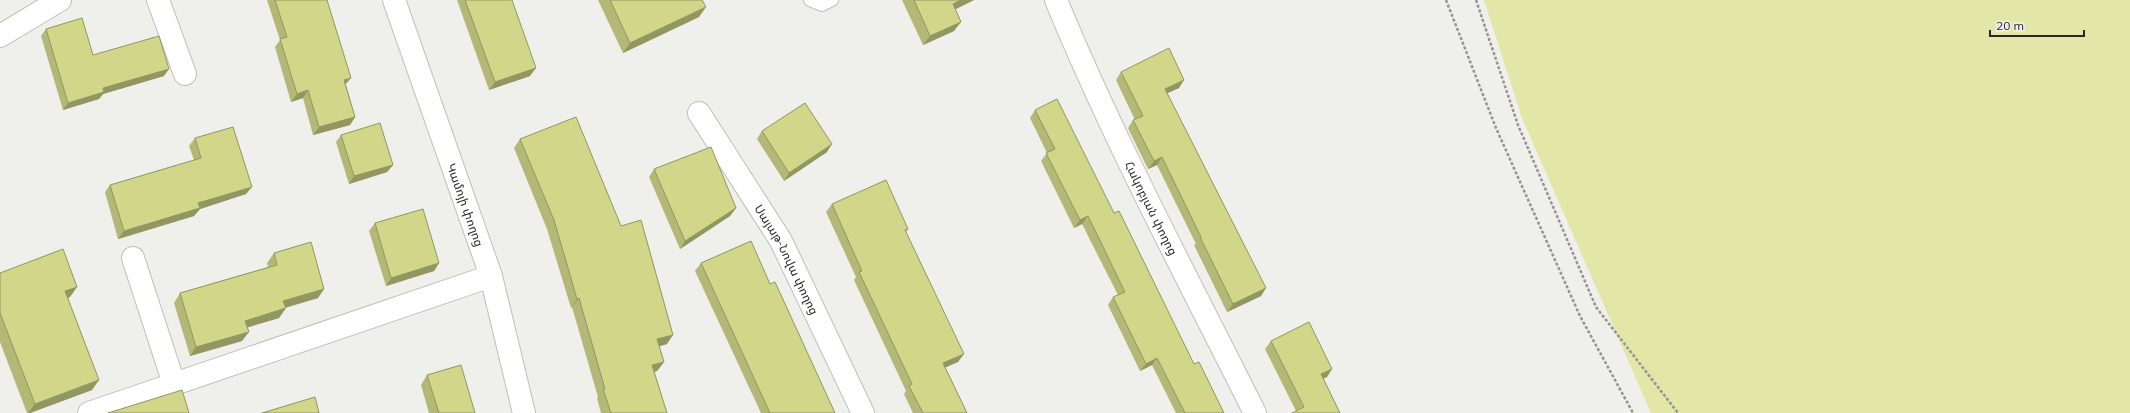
<svg xmlns="http://www.w3.org/2000/svg" width="2130" height="413" viewBox="0 0 2130 413" font-family="Mulish,'Noto Sans Armenian',sans-serif">
  <rect width="100%" height="100%" fill="#efefeb"/>
  <polygon fill="#e2e7a7" points="1484,0 2130,0 2130,413 1651,413 1522,118"/>
  <g fill="none" stroke-linecap="round" stroke-linejoin="round">
    <g stroke="#bebfbb" stroke-width="14">
      <polyline id="lane" points="810,0 822,5 832,0"/>
    </g>
    <g stroke="#bebfbb" stroke-width="24">
      <g id="street">
        <polyline points="158,0 185,74"/>
        <path id="s1" d="M 394,0 L 491,276 L 524,413"/>
        <path id="s2" d="M 1056,0 C 1114,141 1187,277 1255,413"/>
        <polyline points="0,36 60,0"/>
        <path id="s3" d="M 699,113 L 781,241 L 863,413"/>
        <polyline points="133,258 174,384"/>
        <polyline points="89,413 491,276"/>
      </g>
    </g>
    <g stroke="#949492" stroke-width="2.5" stroke-dasharray="3 2" stroke-linecap="butt">
      <polyline points="1446,0 1496,128 1580,316 1633,413"/>
      <polyline points="1476,0 1518,125 1596,307 1678,413"/>
    </g>
    <use href="#lane" stroke="#fff" stroke-width="12"/>
    <use href="#street" stroke="#fff" stroke-width="22"/>
  </g>
  <g fill="#b4b876">
    <polygon points="267,0 327,0 346,85 355,117 350,125 313,135 303,98 291,102 275,47 280,40"/>
    <polygon points="457,0 512,0 530,76 489,90"/>
    <polygon points="598,0 702,0 699,17 623,53"/>
    <polygon points="902,0 974,0 955,9 954,31 923,45"/>
    <polygon points="46,29 93,55 164,76 103,94 99,99 63,110 41,36"/>
    <polygon points="1121,72 1179,88 1167,93 1261,296 1227,312 1194,245 1196,244 1157,165 1148,169 1128,128 1133,120 1135,120 1116,80"/>
    <polygon points="1035,110 1114,213 1194,364 1224,413 1176,413 1152,365 1140,371 1108,305 1113,297 1118,295 1082,224 1074,228 1041,161 1047,153 1030,118"/>
    <polygon points="762,131 827,152 784,181 757,139"/>
    <polygon points="341,135 393,165 387,172 349,184 336,142"/>
    <polygon points="195,138 246,194 200,209 194,216 118,239 105,192 110,185 194,160 189,146"/>
    <polygon points="520,139 667,344 659,346 664,362 657,371 654,372 667,413 601,413 597,398 598,397 572,307 571,308 547,229 514,148"/>
    <polygon points="654,169 736,208 730,216 680,249 649,177"/>
    <polygon points="832,204 908,229 906,232 958,362 945,367 967,413 913,413 904,394 906,391 854,280 856,277 826,212"/>
    <polygon points="375,223 439,263 434,271 386,286 369,231"/>
    <polygon points="274,253 318,298 285,308 279,318 247,327 242,341 190,356 174,303 180,293 268,267 267,263"/>
    <polygon points="701,263 770,284 835,413 761,413 695,271"/>
    <polygon points="0,273 70,297 68,298 92,390 30,413 27,413 0,342"/>
    <polygon points="1271,341 1327,377 1323,379 1340,413 1296,411 1265,349"/>
    <polygon points="427,375 475,413 429,413 421,385"/>
  </g>
  <g fill="#929660">
    <polygon points="961,0 974,0 946,14 953,4"/>
    <polygon points="706,7 699,17 623,53 630,43"/>
    <polygon points="961,22 954,31 923,45 930,36"/>
    <polygon points="536,68 530,76 489,90 495,82"/>
    <polygon points="169,69 164,76 103,94 99,99 63,110 68,103 103,88"/>
    <polygon points="351,78 345,85 344,80"/>
    <polygon points="1184,80 1179,88 1159,97 1165,89"/>
    <polygon points="308,90 303,98 291,102 297,94"/>
    <polygon points="355,117 350,125 313,135 319,127"/>
    <polygon points="832,144 827,152 784,181 789,173"/>
    <polygon points="1162,157 1157,165 1148,169 1154,161"/>
    <polygon points="393,165 387,172 349,184 354,176"/>
    <polygon points="252,187 246,194 200,209 194,216 118,239 124,231 198,203"/>
    <polygon points="736,208 730,216 680,249 685,241"/>
    <polygon points="1088,216 1082,224 1074,228 1080,220"/>
    <polygon points="439,263 434,271 386,286 391,278"/>
    <polygon points="77,287 70,297 58,301 65,291"/>
    <polygon points="1266,288 1261,296 1227,312 1233,304"/>
    <polygon points="324,289 318,298 277,310 283,301"/>
    <polygon points="579,298 572,307 571,308 577,299"/>
    <polygon points="286,308 279,318 239,330 245,321"/>
    <polygon points="249,332 242,341 190,356 196,347"/>
    <polygon points="673,335 667,344 651,349 657,339"/>
    <polygon points="964,354 958,362 937,371 943,363"/>
    <polygon points="1157,358 1152,365 1140,371 1146,364"/>
    <polygon points="664,362 657,371 646,374 652,365"/>
    <polygon points="1332,369 1327,377 1316,382 1321,374"/>
    <polygon points="99,380 92,390 30,413 28,413 35,404"/>
  </g>
  <g fill="#d1d689" stroke="#929660">
    <polygon points="275,0 327,0 351,78 344,80 355,117 319,127 308,90 297,94 280,39 287,37"/>
    <polygon points="465,0 512,0 536,68 495,82"/>
    <polygon points="610,0 702,0 706,7 630,43"/>
    <polygon points="914,0 961,0 953,4 961,22 930,36"/>
    <polygon points="82,18 93,55 159,36 169,69 103,88 104,92 68,103 46,29"/>
    <polygon points="1169,48 1184,80 1165,89 1266,288 1233,304 1200,237 1201,237 1162,157 1154,161 1133,120 1143,116 1121,72"/>
    <polygon points="1057,99 1114,213 1119,211 1194,364 1199,362 1224,413 1185,413 1157,358 1146,364 1113,297 1125,292 1088,216 1080,220 1046,153 1055,149 1035,110"/>
    <polygon points="805,103 832,144 789,173 762,131"/>
    <polygon points="576,117 621,226 641,220 673,335 657,339 664,362 652,365 667,413 611,413 603,389 605,389 579,298 577,299 554,220 520,139"/>
    <polygon points="380,123 393,165 354,176 341,135"/>
    <polygon points="233,127 252,187 198,203 200,208 124,231 110,185 201,158 195,138"/>
    <polygon points="711,147 736,208 685,241 654,169"/>
    <polygon points="886,180 908,229 905,230 964,354 943,363 967,413 923,413 909,386 912,384 859,272 862,271 832,204"/>
    <polygon points="423,209 439,263 391,278 375,223"/>
    <polygon points="751,241 770,284 775,282 835,413 770,413 701,263"/>
    <polygon points="311,242 324,289 283,301 286,308 245,321 249,332 196,347 180,293 277,265 274,253"/>
    <polygon points="63,249 77,287 65,291 99,380 35,404 0,313 0,273"/>
    <polygon points="1309,322 1332,369 1321,374 1340,413 1292,413 1304,407 1271,341"/>
    <polygon points="461,365 475,413 439,413 427,375"/>
    <polygon points="182,390 189,413 108,413"/>
    <polygon points="315,397 319,413 262,413"/>
  </g>
  <g text-anchor="middle" dominant-baseline="central" stroke-width="3" stroke-linejoin="round" paint-order="stroke">
    <g font-size="12" fill="#292928" stroke="#efefeb">
      <text stroke="none"><textPath href="#s1" startOffset="217">Կամոյի փողոց</textPath></text>
      <text stroke="none"><textPath href="#s2" startOffset="229">Հակոբյան փողոց</textPath></text>
      <text stroke="none"><textPath href="#s3" startOffset="171">Սայաթ-Նովա փողոց</textPath></text>
    </g>
  </g>
  <path d="M1990 30v6h94v-6" fill="none" stroke="#292928" stroke-width="2"/>
  <text x="1996" y="30" font-size="12" fill="#292928" stroke="#efefeb" stroke-width="3" paint-order="stroke">20 m</text>
</svg>
